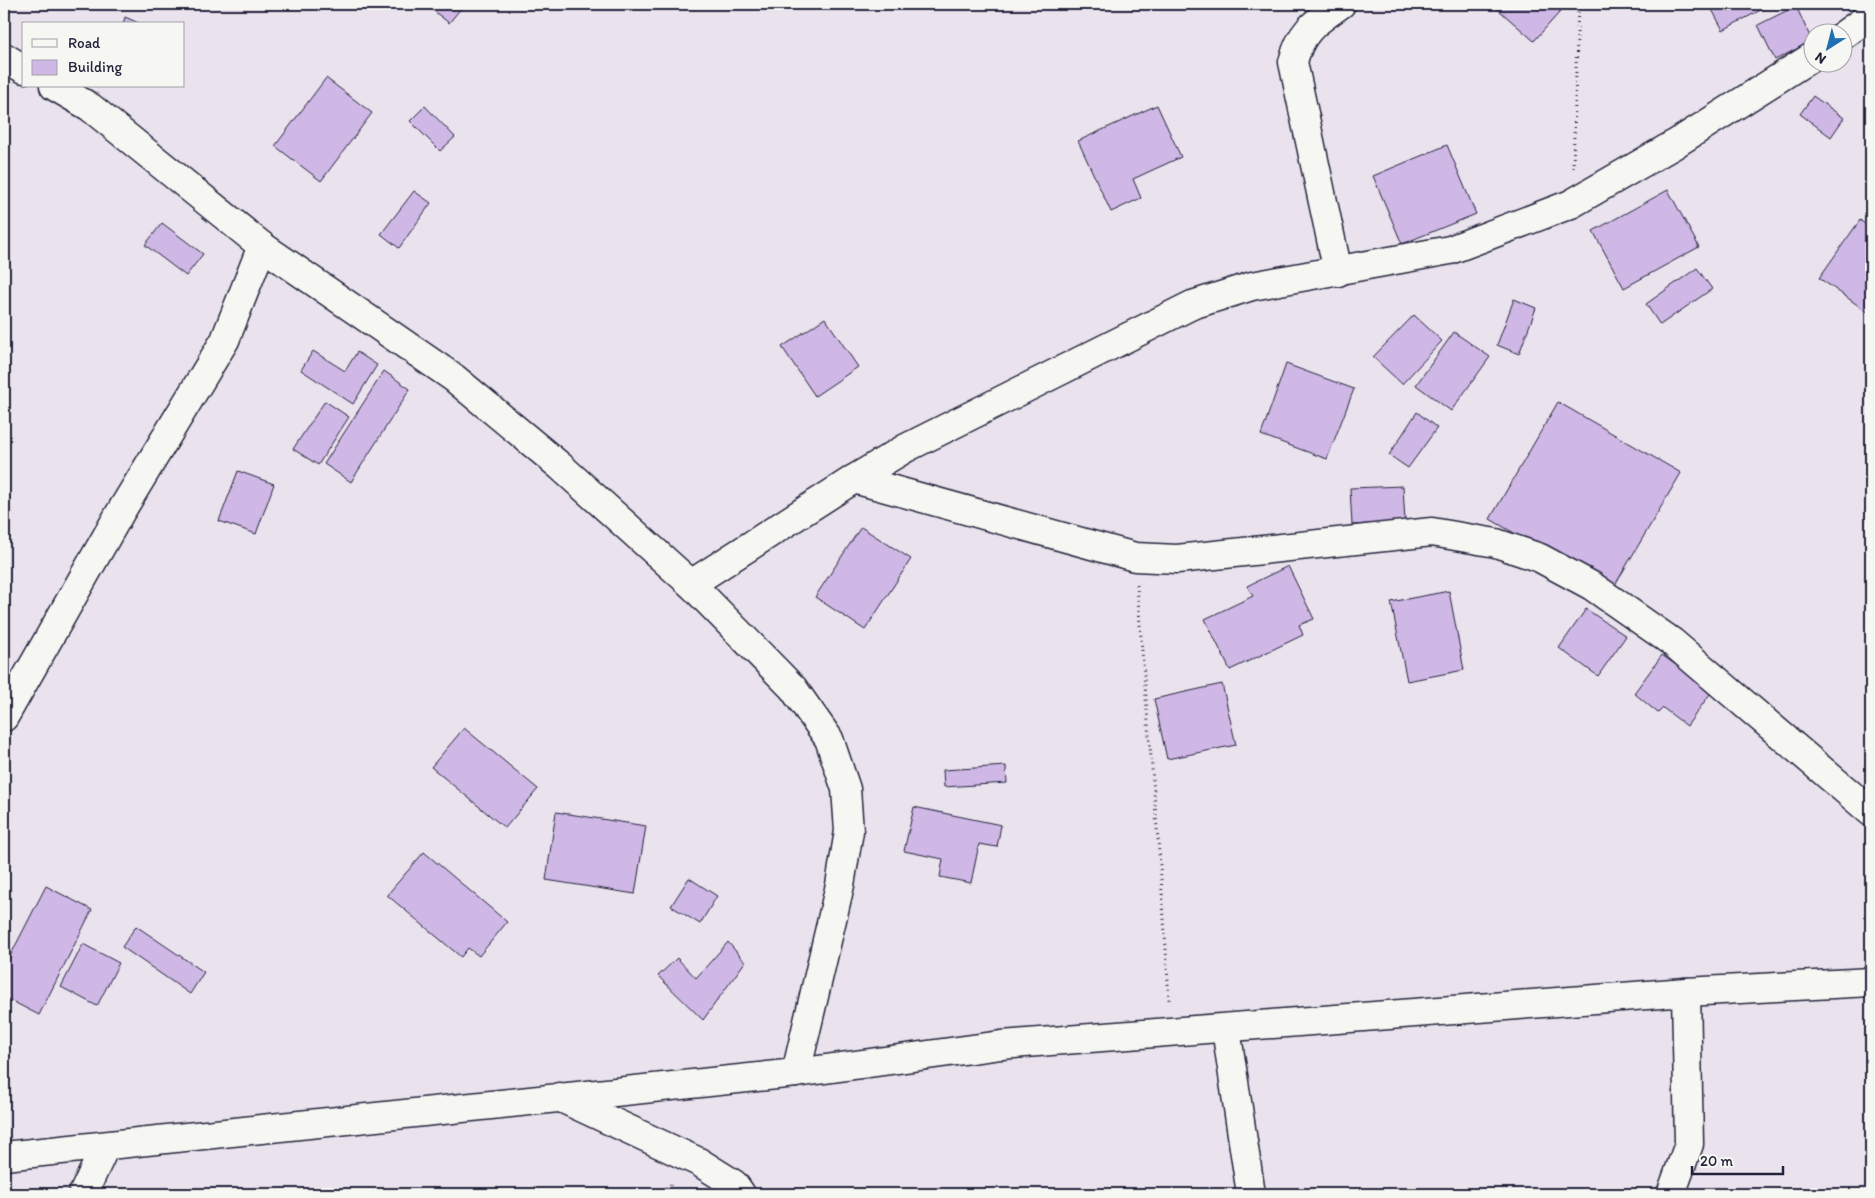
<svg xmlns="http://www.w3.org/2000/svg" width="1875" height="1198" viewBox="0 0 1875 1198" font-family="Itim,sans-serif">
  <rect width="100%" height="100%" fill="#eae3ee"/>
  <filter id="ink" filterUnits="userSpaceOnUse"><feTurbulence type="fractalNoise" baseFrequency=".02" numOctaves="2"/><feDisplacementMap in="SourceGraphic" scale="10" xChannelSelector="R" yChannelSelector="G"/><feConvolveMatrix kernelMatrix="1 2 1 2 8 2 1 2 1" color-interpolation-filters="sRGB"/></filter>
  <g filter="url(#ink)">
    <g fill="#cfb7e6" stroke="#22223b">
      <polygon points="425,4 458,4 462,7 449,23"/>
      <polygon points="1492,4 1567,4 1534,41"/>
      <polygon points="1709,4 1772,4 1723,30"/>
      <polygon points="1796,6 1812,41 1775,60 1758,25"/>
      <polygon points="125,17 141,24 123,24"/>
      <polygon points="326,78 372,113 321,181 275,146"/>
      <polygon points="1813,96 1844,118 1831,137 1800,114"/>
      <polygon points="1157,105 1181,157 1133,179 1141,198 1111,212 1078,141"/>
      <polygon points="425,106 455,137 440,151 410,121"/>
      <polygon points="1447,145 1476,214 1402,244 1373,176"/>
      <polygon points="1668,190 1699,247 1624,288 1593,231"/>
      <polygon points="414,191 431,203 399,248 381,234"/>
      <polygon points="1860,220 1871,229 1871,309 1869,313 1819,278"/>
      <polygon points="162,223 203,254 186,276 145,245"/>
      <polygon points="1697,268 1712,289 1660,325 1646,304"/>
      <polygon points="1514,299 1536,308 1519,354 1497,345"/>
      <polygon points="1414,315 1442,341 1402,384 1373,357"/>
      <polygon points="825,318 858,367 815,396 782,347"/>
      <polygon points="1454,332 1490,357 1451,411 1416,385"/>
      <polygon points="313,351 345,371 357,352 377,365 353,404 301,370"/>
      <polygon points="1286,364 1354,389 1327,459 1261,435"/>
      <polygon points="384,371 410,389 351,482 324,464"/>
      <polygon points="325,401 349,417 318,465 293,449"/>
      <polygon points="1558,402 1681,473 1612,590 1490,519"/>
      <polygon points="1417,412 1437,428 1408,468 1389,455"/>
      <polygon points="238,471 274,484 256,534 219,521"/>
      <polygon points="1403,486 1405,522 1352,525 1350,488"/>
      <polygon points="861,527 911,559 865,630 815,597"/>
      <polygon points="1288,566 1314,619 1299,625 1303,635 1230,670 1205,619 1253,596 1247,586"/>
      <polygon points="1449,591 1464,670 1407,681 1391,602"/>
      <polygon points="1586,609 1626,636 1598,676 1559,648"/>
      <polygon points="1662,655 1712,691 1687,726 1663,708 1658,713 1634,693"/>
      <polygon points="1222,684 1236,745 1167,759 1154,699"/>
      <polygon points="464,728 538,789 505,828 431,767"/>
      <polygon points="1006,766 1007,783 944,787 943,770"/>
      <polygon points="914,807 1001,825 997,847 979,844 971,883 940,877 943,859 904,851"/>
      <polygon points="556,812 646,826 635,894 546,880"/>
      <polygon points="424,852 507,922 479,956 468,948 461,957 387,895"/>
      <polygon points="689,878 717,896 700,924 671,906"/>
      <polygon points="46,886 92,910 39,1015 4,997 4,968"/>
      <polygon points="136,926 204,972 190,994 122,947"/>
      <polygon points="728,942 745,962 703,1020 658,976 677,958 696,978"/>
      <polygon points="83,944 119,963 97,1006 61,987"/>
      <polygon points="1750,1190 1806,1194 1749,1194"/>
    </g>
    <g fill="none" stroke-linecap="round" stroke-linejoin="round">
      <g stroke="#22223b" stroke-width="31">
        <g id="street">
          <polyline points="1842,36 1871,15"/>
          <polyline points="4,57 24,69"/>
          <polyline points="54,86 90,107 262,246 454,378 560,466 691,584 793,688 829,739 846,789 849,831 840,885 796,1073"/>
          <path d="M 1338,272 L 1293,62 C 1301,30 1316,22 1341,4"/>
          <polyline points="854,479 1135,557 1177,559 1432,532 1496,543 1540,558 1592,586 1672,642 1871,812"/>
          <polyline points="691,584 854,479 906,448 1192,305 1252,286 1450,250 1571,204 1675,144 1812,57"/>
          <polyline points="4,717 120,513 225,340 262,246"/>
          <polyline points="1226,1029 1251,1194"/>
          <polyline points="559,1097 699,1162 734,1184 741,1194"/>
          <polyline points="83,1194 105,1147"/>
          <polyline points="1671,1194 1689,1144 1686,992"/>
        </g>
      </g>
      <g stroke="#22223b" stroke-width="31">
        <polyline id="secondary" points="4,1156 796,1073 1001,1045 1686,992 1871,982"/>
      </g>
      <g stroke="#22223b" stroke-width="3" stroke-dasharray="1 4" stroke-linecap="butt">
        <polyline points="1573,168 1578,4"/>
        <path d="M 1137,585 C 1147,724 1162,863 1169,1002"/>
        <polyline points="658,1194 673,1183"/>
      </g>
      <use href="#street" stroke="#f6f6f2" stroke-width="28"/>
      <use href="#secondary" stroke="#f6f6f2" stroke-width="28"/>
    </g>
  </g>
  <rect width="1875" height="1198" fill="none" stroke="#f6f6f2" stroke-width="20"/>
  <rect x="10" y="10" width="1855" height="1178" fill="none" stroke="#22223b" stroke-width="2" filter="url(#ink)"/>
  <rect x="22" y="22" width="162" height="65" fill="#f6f6f2" stroke="#a1a1a9"/>
  <rect x="32" y="39" width="25" height="8" fill="#f6f6f2" stroke="#a1a1a9"/>
  <text x="68" y="48" font-size="15" fill="#22223b">Road</text>
  <rect x="32" y="60" width="25" height="15" fill="#cfb7e6" stroke="#a1a1a9"/>
  <text x="68" y="72" font-size="15" fill="#22223b">Building</text>
  <g transform="translate(1828 48) rotate(216)"><circle r="24" fill="#f6f6f2" stroke="#a1a1a9"/>
  <path d="M0-4L9 19L0 12L-9 19Z" fill="#1f6fb2"/>
  <text y="-8" font-size="14" font-weight="bold" text-anchor="middle" fill="#22223b">N</text>
  </g>
  <path d="M1692 1166v8h91v-8" fill="none" stroke="#22223b" stroke-width="2.5"/>
  <text x="1700" y="1166" font-size="15" fill="#22223b" stroke="#f6f6f2" stroke-width="4" paint-order="stroke">20 m</text>
</svg>
